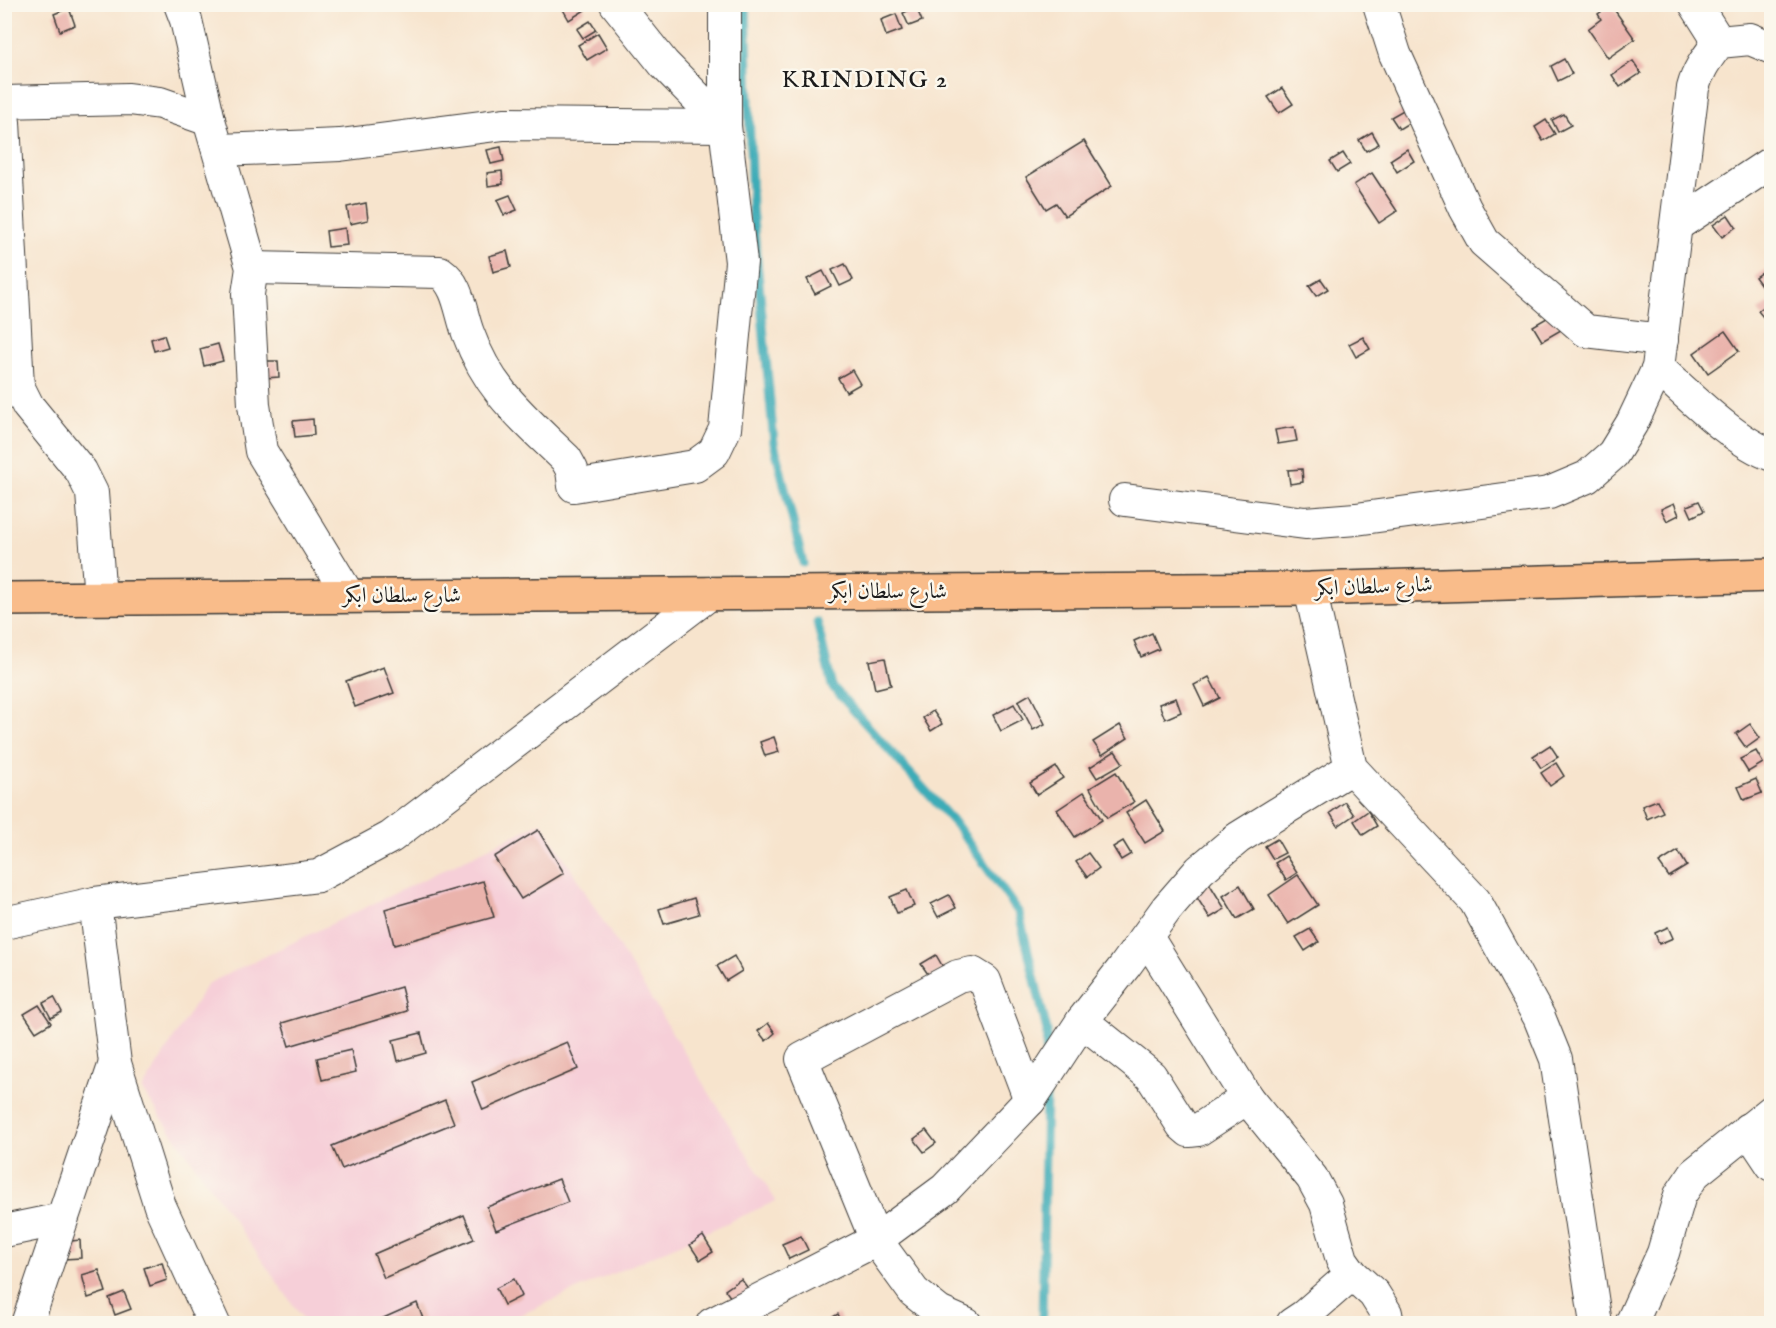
<svg xmlns="http://www.w3.org/2000/svg" width="1776" height="1328" viewBox="0 0 1776 1328" font-family="'IM FELL English',Amiri,serif">
  <rect width="100%" height="100%" fill="#fbf7ec"/>
  <filter id="ink" filterUnits="userSpaceOnUse"><feTurbulence type="fractalNoise" baseFrequency=".0167" numOctaves="2"/><feDisplacementMap in="SourceGraphic" scale="12" xChannelSelector="R" yChannelSelector="G"/><feConvolveMatrix kernelMatrix="1 2 1 2 8 2 1 2 1" color-interpolation-filters="sRGB"/></filter>
  <filter id="wash" filterUnits="userSpaceOnUse"><feTurbulence type="fractalNoise" baseFrequency=".008" numOctaves="4" result="noise"/><feDisplacementMap in="SourceGraphic" scale="24" xChannelSelector="R" yChannelSelector="G"/><feGaussianBlur stdDeviation="1.35" result="paint"/><feColorMatrix in="noise" values="0 0 0 0 0 0 0 0 0 0 0 0 0 0 0 0 0 1.4 0 .05"/><feComposite in="paint" operator="in"/></filter>
  <g filter="url(#wash)">
    <rect width="100%" height="100%" fill="#f7e4cd"/>
    <polygon fill="#f6cfd8" points="542,822 776,1201 502,1323 306,1323 142,1090 207,984"/>
    <g fill="none" stroke-linecap="round" stroke-linejoin="round">
      <g stroke="#3cacb7" stroke-width="9">
        <polyline points="746,4 752,208 774,443 803,563"/>
        <polyline points="817,622 832,686 958,827 1019,913 1047,1031 1046,1058"/>
        <polyline points="1042,1324 1046,1092"/>
      </g>
    </g>
    <g id="blocks">
      <g fill="#eab3ac">
        <polygon points="560,4 581,4 585,10 569,20"/>
        <polygon points="893,4 908,4 895,10"/>
        <polygon points="1611,5 1635,39 1608,58 1588,29 1601,19 1598,14"/>
        <polygon points="916,7 922,21 909,26 903,13"/>
        <polygon points="69,8 75,25 60,31 54,14"/>
        <polygon points="896,14 902,30 886,36 881,20"/>
        <polygon points="590,21 596,30 583,38 577,29"/>
        <polygon points="598,33 607,48 587,60 578,45"/>
        <polygon points="1564,59 1572,74 1558,81 1551,66"/>
        <polygon points="1633,61 1641,73 1620,87 1612,75"/>
        <polygon points="1282,88 1293,104 1279,113 1268,97"/>
        <polygon points="1405,109 1412,121 1399,129 1391,117"/>
        <polygon points="1564,114 1571,125 1558,132 1552,120"/>
        <polygon points="1546,120 1555,134 1543,141 1535,127"/>
        <polygon points="1372,132 1379,144 1366,151 1359,140"/>
        <polygon points="1084,141 1112,186 1065,216 1056,203 1046,209 1026,177"/>
        <polygon points="501,147 504,161 491,164 487,150"/>
        <polygon points="1407,149 1414,161 1397,172 1390,160"/>
        <polygon points="1343,153 1350,164 1337,172 1330,161"/>
        <polygon points="502,171 503,184 488,186 487,173"/>
        <polygon points="1372,173 1397,211 1379,223 1354,185"/>
        <polygon points="510,195 517,210 504,215 497,200"/>
        <polygon points="366,203 368,220 350,224 347,207"/>
        <polygon points="1728,215 1736,227 1722,237 1713,225"/>
        <polygon points="345,228 347,245 328,247 326,231"/>
        <polygon points="507,251 511,267 493,272 489,256"/>
        <polygon points="845,264 853,280 840,286 832,270"/>
        <polygon points="1768,268 1772,273 1772,288 1766,292 1755,277"/>
        <polygon points="823,271 831,286 815,294 807,279"/>
        <polygon points="1321,279 1328,289 1316,296 1309,286"/>
        <polygon points="1771,302 1772,320 1768,323 1758,311"/>
        <polygon points="1552,315 1561,330 1542,341 1533,326"/>
        <polygon points="1725,331 1739,351 1708,373 1694,353"/>
        <polygon points="164,335 168,347 154,351 151,339"/>
        <polygon points="1363,337 1370,349 1356,357 1349,344"/>
        <polygon points="218,344 223,361 204,366 200,349"/>
        <polygon points="264,361 278,361 279,377 265,378"/>
        <polygon points="852,370 860,384 846,392 838,378"/>
        <polygon points="313,419 314,435 295,437 293,421"/>
        <polygon points="1294,427 1297,441 1278,444 1275,430"/>
        <polygon points="1302,469 1303,482 1290,484 1288,470"/>
        <polygon points="1699,501 1704,511 1692,517 1687,506"/>
        <polygon points="1674,503 1679,515 1667,521 1661,509"/>
        <polygon points="1152,633 1159,649 1141,657 1134,641"/>
        <polygon points="885,658 891,685 875,689 869,661"/>
        <polygon points="384,667 394,693 355,707 346,681"/>
        <polygon points="1209,677 1220,698 1204,706 1194,685"/>
        <polygon points="1030,694 1045,724 1033,730 1018,701"/>
        <polygon points="1176,698 1181,712 1165,719 1159,704"/>
        <polygon points="1014,704 1023,720 1001,731 993,715"/>
        <polygon points="933,711 942,724 931,731 923,718"/>
        <polygon points="1750,724 1760,738 1746,748 1736,734"/>
        <polygon points="1120,725 1128,738 1102,755 1093,742"/>
        <polygon points="774,737 779,752 765,756 760,742"/>
        <polygon points="1550,745 1558,757 1541,768 1533,756"/>
        <polygon points="1115,751 1123,763 1097,778 1090,767"/>
        <polygon points="1756,751 1763,763 1748,772 1740,759"/>
        <polygon points="1556,763 1564,776 1550,786 1541,773"/>
        <polygon points="1056,767 1063,778 1037,795 1030,783"/>
        <polygon points="1116,772 1134,802 1107,818 1090,788"/>
        <polygon points="1756,779 1762,793 1744,800 1738,787"/>
        <polygon points="1084,792 1102,820 1075,837 1057,810"/>
        <polygon points="1146,800 1165,831 1145,843 1126,813"/>
        <polygon points="1657,800 1663,812 1647,819 1642,806"/>
        <polygon points="1345,802 1354,815 1338,826 1330,813"/>
        <polygon points="1368,811 1377,826 1363,835 1354,821"/>
        <polygon points="538,830 564,873 521,899 494,857"/>
        <polygon points="1277,839 1285,853 1273,859 1265,846"/>
        <polygon points="1123,841 1131,854 1121,860 1113,847"/>
        <polygon points="1678,851 1687,866 1669,877 1659,863"/>
        <polygon points="1088,853 1099,868 1087,877 1076,862"/>
        <polygon points="1286,856 1297,873 1286,880 1275,863"/>
        <polygon points="1298,875 1318,905 1288,924 1269,895"/>
        <polygon points="483,881 494,917 394,945 385,909"/>
        <polygon points="1209,883 1225,909 1210,918 1194,893"/>
        <polygon points="1240,885 1254,909 1237,919 1223,896"/>
        <polygon points="907,890 914,906 897,913 890,897"/>
        <polygon points="949,895 956,908 938,917 931,904"/>
        <polygon points="694,898 699,914 664,924 659,909"/>
        <polygon points="1668,927 1673,938 1659,944 1655,933"/>
        <polygon points="1310,929 1319,942 1305,951 1296,937"/>
        <polygon points="936,955 944,969 930,977 921,964"/>
        <polygon points="734,956 742,971 726,981 717,966"/>
        <polygon points="401,987 407,1011 289,1046 282,1023"/>
        <polygon points="54,997 62,1012 51,1018 43,1003"/>
        <polygon points="39,1005 51,1023 36,1032 24,1014"/>
        <polygon points="768,1023 775,1033 766,1041 758,1031"/>
        <polygon points="421,1033 426,1053 398,1061 393,1040"/>
        <polygon points="567,1042 578,1069 483,1110 472,1082"/>
        <polygon points="351,1050 356,1072 322,1080 317,1058"/>
        <polygon points="445,1100 454,1123 342,1169 332,1146"/>
        <polygon points="926,1130 936,1143 924,1152 914,1139"/>
        <polygon points="559,1179 568,1202 496,1230 487,1207"/>
        <polygon points="464,1215 474,1239 384,1278 374,1254"/>
        <polygon points="703,1236 713,1252 700,1260 690,1245"/>
        <polygon points="801,1236 808,1250 789,1259 782,1244"/>
        <polygon points="80,1240 81,1258 64,1259 63,1242"/>
        <polygon points="162,1262 167,1280 150,1286 144,1268"/>
        <polygon points="99,1270 106,1292 88,1298 82,1275"/>
        <polygon points="514,1279 522,1296 504,1305 496,1288"/>
        <polygon points="741,1279 750,1291 734,1302 725,1290"/>
        <polygon points="124,1292 131,1309 115,1315 109,1298"/>
        <polygon points="417,1303 425,1324 370,1324"/>
        <polygon points="838,1314 843,1324 828,1324 826,1321"/>
      </g>
    </g>
  </g>
  <g filter="url(#ink)">
    <use href="#blocks" fill-opacity="0" stroke="#3d3a37" stroke-width="1.5"/>
    <g fill="none" stroke-linecap="round" stroke-linejoin="round">
      <g stroke="#3d3a37" stroke-width="34">
        <g id="minor">
          <polyline points="180,4 186,20 209,120 252,268 248,294 254,405 261,451 349,596"/>
          <polyline points="616,4 664,64 725,126"/>
          <polyline points="1379,4 1395,54 1465,208 1484,242 1586,331 1662,340"/>
          <polyline points="1695,4 1719,42"/>
          <polyline points="4,102 129,99 160,103 209,120"/>
          <polyline points="4,122 18,386 28,406 81,471 92,493 100,598"/>
          <polyline points="220,150 340,145 504,124 725,126"/>
          <polyline points="1677,225 1772,162"/>
          <path d="M 252,268 L 440,272 C 459,285 460,312 468,333 C 489,391 523,417 566,459 L 572,470 L 574,486 L 695,466 L 714,452 L 725,429 L 741,262 L 725,126 L 725,4"/>
          <path d="M 1658,368 C 1690,396 1733,441 1772,455"/>
          <path d="M 1125,500 L 1305,523 L 1356,519 L 1549,493 L 1587,477 L 1613,454 L 1632,423 L 1658,368 L 1693,88 C 1698,69 1708,57 1719,42 L 1750,39 L 1772,48"/>
          <polyline points="1310,589 1351,768 1475,901 1539,1017 1556,1059 1596,1324"/>
          <polyline points="95,903 115,1063 160,1206 214,1324"/>
          <polyline points="4,923 95,903 318,876 391,837 711,593"/>
          <polyline points="1147,937 1247,1098 1312,1178 1326,1204 1342,1260 1352,1274 1374,1294 1386,1313 1388,1324"/>
          <polyline points="1082,1021 1151,1076 1182,1125 1189,1131 1198,1130 1247,1098"/>
          <polyline points="1748,1129 1772,1165"/>
          <polyline points="4,1231 62,1219"/>
          <polyline points="27,1324 115,1063"/>
          <polyline points="712,1324 876,1240 945,1189 1030,1100 1082,1021 1125,966 1167,908 1200,870 1238,838 1351,768"/>
          <polyline points="966,1324 939,1312 914,1292 876,1240 802,1059 958,976 972,973 985,981 1030,1100"/>
          <polyline points="1292,1324 1304,1316 1352,1274"/>
          <polyline points="1631,1324 1663,1253 1680,1195 1695,1173 1772,1111"/>
        </g>
      </g>
      <g stroke="#3d3a37" stroke-width="36">
        <polyline id="trunk" points="4,599 1310,589 1772,575"/>
      </g>
      <use href="#minor" stroke="#fff" stroke-width="32"/>
      <use href="#trunk" stroke="#f9bc8a" stroke-width="33"/>
    </g>
  </g>
  <g text-anchor="middle" dominant-baseline="central" stroke-width="5" stroke-linejoin="round" paint-order="stroke">
    <g font-size="22" fill="#1c1c1c" stroke="#fbf7ec">
      <text transform="translate(1374 587) rotate(-2)">شارع سلطان ابكر</text>
      <text x="888" y="592">شارع سلطان ابكر</text>
      <text x="402" y="596">شارع سلطان ابكر</text>
    </g>
    <g font-size="24" letter-spacing="1.5" fill="#1c1c1c" stroke="#fbf7ec">
      <text x="865" y="80">KRINDING 2</text>
    </g>
  </g>
  <rect width="1776" height="1328" fill="none" stroke="#fbf7ec" stroke-width="24"/>
</svg>
